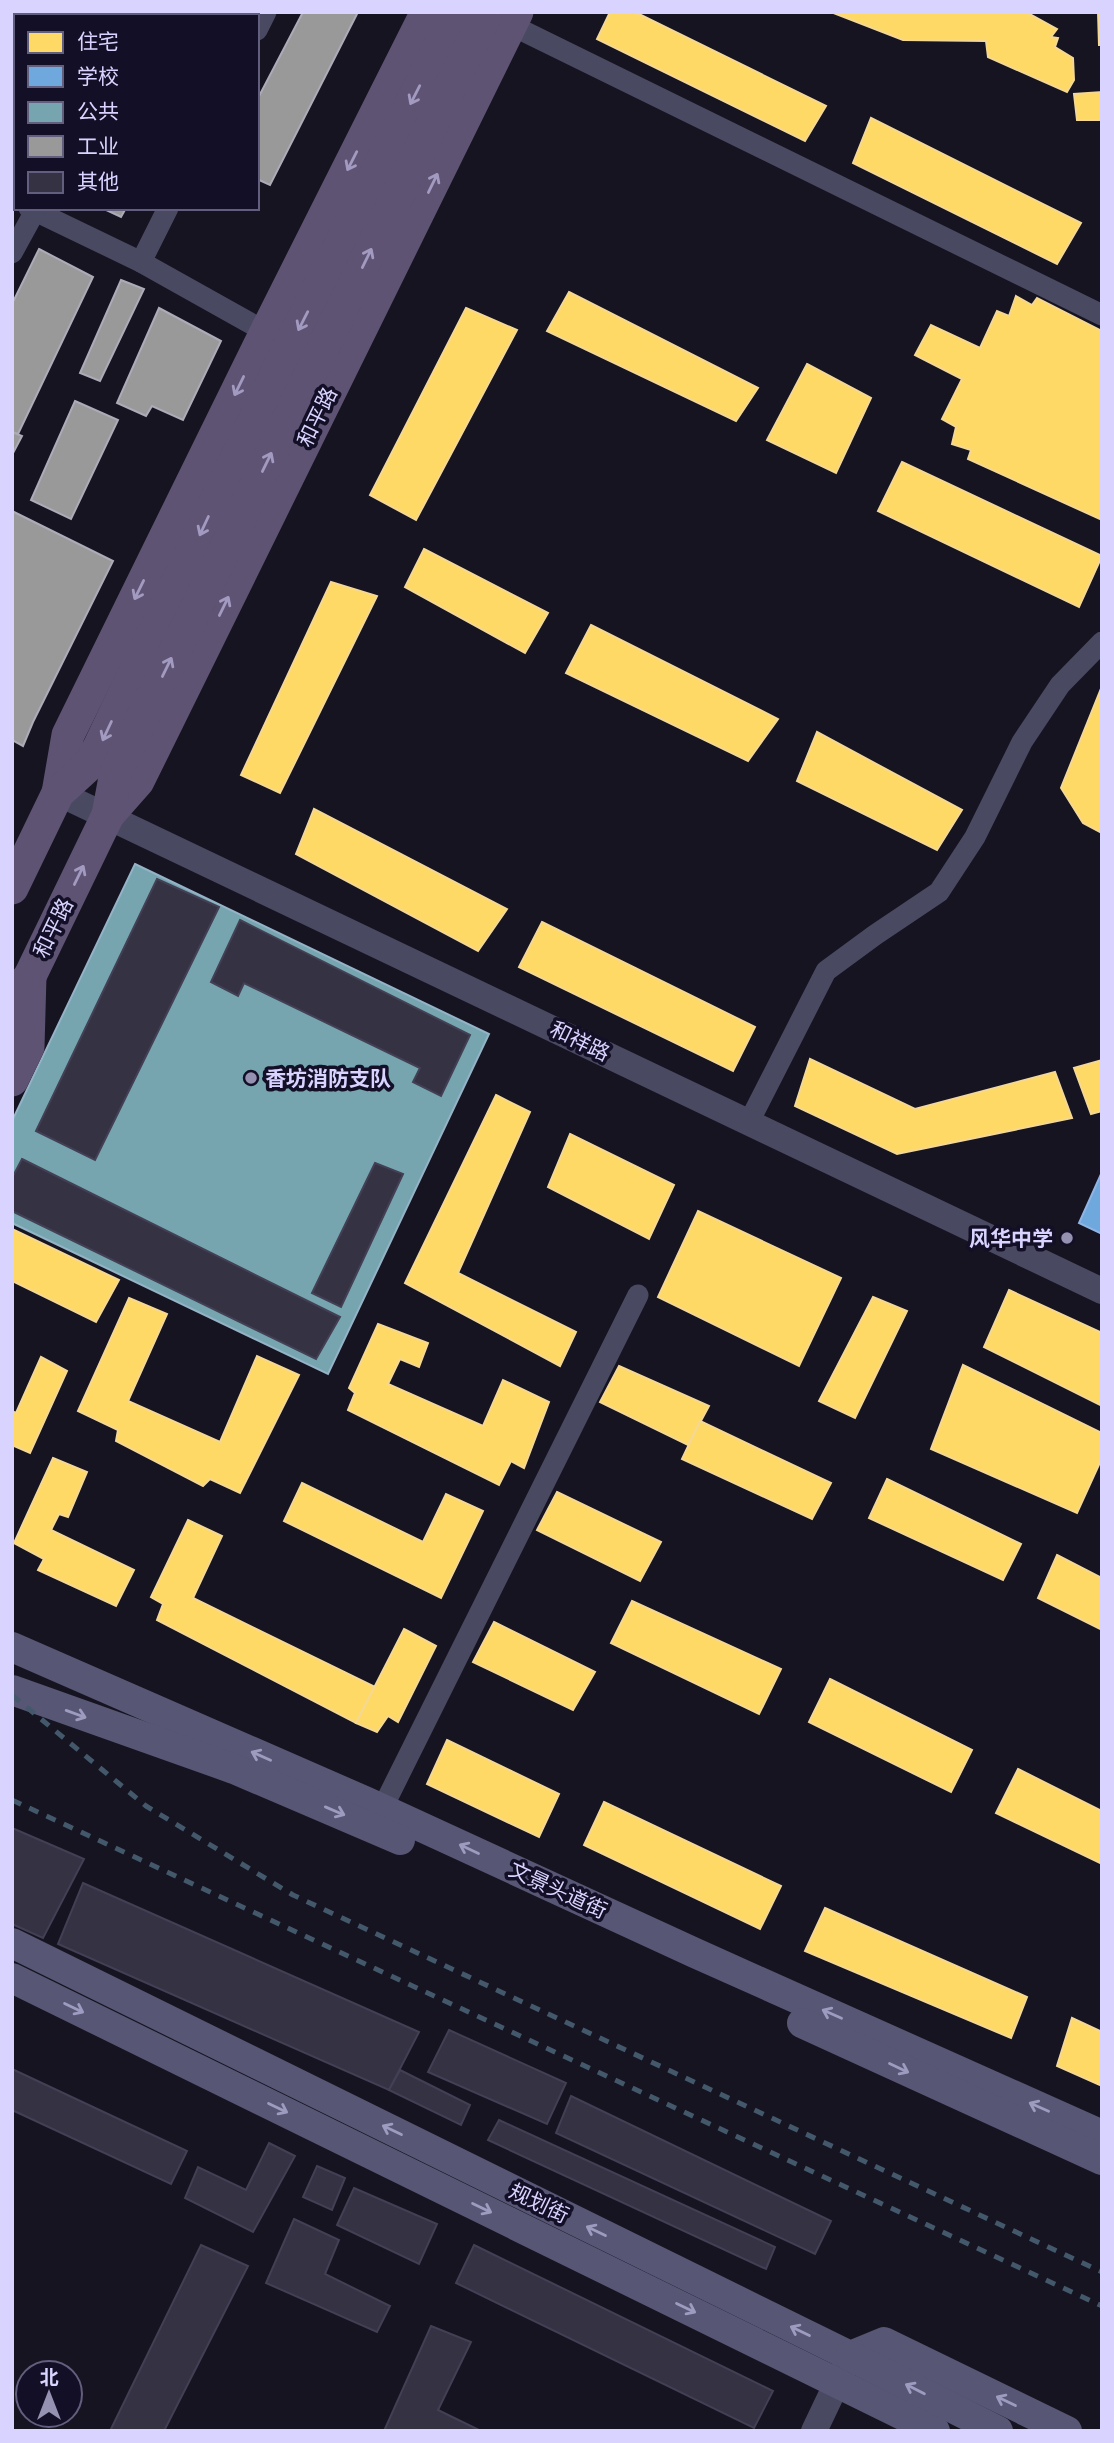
<svg xmlns="http://www.w3.org/2000/svg" width="1114" height="2443" viewBox="0 0 1114 2443" font-family="'Public Sans','Noto Sans SC',sans-serif">
  <rect width="100%" height="100%" fill="#161421"/>
  <g fill="#ffd966" stroke="#f4d894" stroke-width="2">
    <polygon points="610,12 635,12 826,106 805,141 597,39"/>
    <polygon points="831,12 1026,12 1057,29 1051,37 1058,38 1055,47 1073,58 1074,80 1067,92 988,57 986,41 903,40"/>
    <polygon points="1098,12 1102,12 1102,45 1099,45"/>
    <polygon points="1102,92 1102,120 1077,120 1074,94"/>
    <polygon points="871,118 1081,223 1057,264 853,163"/>
    <polygon points="569,292 758,388 736,421 547,331"/>
    <polygon points="1016,296 1032,305 1037,298 1102,331 1102,520 968,459 971,450 952,444 956,427 942,419 962,379 915,355 931,325 980,348 997,311 1009,316"/>
    <polygon points="466,308 517,330 416,520 370,495"/>
    <polygon points="807,364 871,398 836,473 767,440"/>
    <polygon points="902,462 1102,556 1079,607 878,511"/>
    <polygon points="424,549 548,613 525,653 405,587"/>
    <polygon points="331,582 377,596 280,793 241,775"/>
    <polygon points="591,625 778,719 748,761 566,673"/>
    <polygon points="1102,686 1102,833 1083,823 1061,788"/>
    <polygon points="817,732 962,810 937,850 797,781"/>
    <polygon points="314,809 507,909 478,951 296,854"/>
    <polygon points="542,922 755,1027 733,1071 519,967"/>
    <polygon points="810,1059 915,1109 1055,1072 1072,1118 897,1154 795,1106"/>
    <polygon points="1102,1060 1102,1111 1091,1114 1074,1068"/>
    <polygon points="496,1095 530,1112 458,1273 576,1332 560,1366 405,1283"/>
    <polygon points="570,1134 674,1185 649,1239 548,1187"/>
    <polygon points="698,1211 841,1278 799,1366 658,1297"/>
    <polygon points="12,1229 119,1280 96,1322 12,1281"/>
    <polygon points="1009,1290 1102,1333 1102,1406 984,1347"/>
    <polygon points="873,1297 907,1311 855,1418 819,1401"/>
    <polygon points="129,1298 167,1314 128,1401 220,1442 257,1356 299,1375 240,1493 210,1479 203,1486 116,1441 118,1430 78,1411"/>
    <polygon points="378,1324 428,1343 419,1367 400,1359 388,1384 483,1426 503,1380 549,1402 524,1468 511,1461 499,1485 348,1410 355,1393 349,1388"/>
    <polygon points="41,1357 67,1371 30,1453 12,1445 12,1411 16,1413"/>
    <polygon points="963,1365 1102,1433 1102,1458 1077,1513 931,1449"/>
    <polygon points="619,1366 709,1406 688,1445 600,1402"/>
    <polygon points="700,1421 831,1483 812,1519 682,1459"/>
    <polygon points="53,1458 87,1472 68,1517 59,1514 51,1530 134,1570 116,1606 38,1570 44,1559 14,1543"/>
    <polygon points="887,1479 1021,1544 1003,1580 869,1518"/>
    <polygon points="302,1483 423,1542 446,1494 483,1511 441,1598 284,1521"/>
    <polygon points="557,1492 661,1542 640,1581 537,1530"/>
    <polygon points="188,1520 222,1536 193,1598 375,1687 356,1723 157,1620 163,1604 151,1597"/>
    <polygon points="1057,1555 1102,1578 1102,1630 1038,1598"/>
    <polygon points="632,1601 781,1669 759,1714 611,1643"/>
    <polygon points="494,1622 595,1672 573,1710 473,1662"/>
    <polygon points="404,1629 436,1646 398,1722 388,1716 377,1732 356,1723"/>
    <polygon points="830,1679 972,1750 951,1792 809,1722"/>
    <polygon points="447,1740 559,1794 539,1837 427,1784"/>
    <polygon points="1018,1769 1102,1811 1102,1864 996,1813"/>
    <polygon points="604,1802 781,1886 760,1929 584,1845"/>
    <polygon points="825,1908 1027,1997 1011,2038 805,1951"/>
    <polygon points="1072,2018 1102,2032 1102,2086 1057,2066"/>
  </g>
  <polygon fill="#6fa8dc" stroke="#8fb5e6" stroke-width="2" points="1102,1172 1102,1234 1079,1223"/>
  <polygon fill="#76a5af" stroke="#94b3c7" stroke-width="2" points="135,864 489,1034 328,1374 12,1223 12,1121"/>
  <g fill="#999" stroke="#acabb8" stroke-width="2">
    <polygon points="12,12 218,12 217,16 16,16 16,167 12,166"/>
    <polygon points="303,12 358,12 270,185 257,179 257,100"/>
    <polygon points="102,208 126,208 121,217"/>
    <polygon points="39,249 93,277 18,434 12,432 12,304"/>
    <polygon points="121,280 144,289 100,381 80,373"/>
    <polygon points="159,308 221,341 183,420 152,406 146,416 117,403"/>
    <polygon points="75,401 118,420 71,519 31,500"/>
    <polygon points="12,432 22,436 12,455"/>
    <polygon points="12,511 113,561 33,722 23,746 12,740"/>
  </g>
  <g fill="#343243" stroke="#433f54" stroke-width="2">
    <polygon points="157,879 219,907 95,1160 36,1131"/>
    <polygon points="240,920 470,1035 441,1096 413,1082 420,1068 244,983 238,996 211,982"/>
    <polygon points="22,1159 340,1317 316,1359 12,1211 12,1178"/>
    <polygon points="375,1163 403,1174 341,1307 312,1293"/>
    <polygon points="12,1828 84,1859 43,1938 12,1924"/>
    <polygon points="83,1883 419,2032 389,2090 58,1944"/>
    <polygon points="449,2030 566,2083 547,2124 428,2072"/>
    <polygon points="12,2069 187,2151 171,2184 12,2110"/>
    <polygon points="400,2070 470,2105 461,2125 389,2090"/>
    <polygon points="571,2096 831,2221 815,2254 556,2133"/>
    <polygon points="499,2120 775,2247 766,2269 488,2140"/>
    <polygon points="269,2143 295,2156 253,2232 185,2198 198,2167 246,2190"/>
    <polygon points="317,2166 345,2178 332,2210 303,2197"/>
    <polygon points="354,2188 437,2224 419,2264 337,2225"/>
    <polygon points="294,2219 339,2240 325,2274 390,2306 377,2332 266,2283"/>
    <polygon points="201,2245 248,2266 164,2431 110,2431"/>
    <polygon points="474,2245 773,2391 754,2428 456,2283"/>
    <polygon points="431,2326 471,2342 438,2410 481,2431 384,2431"/>
  </g>
  <g fill="none" stroke-linecap="round" stroke-linejoin="round">
    <g stroke="#4a4962" stroke-width="21">
      <polyline points="511,25 1102,315"/>
      <polyline points="257,30 266,12"/>
      <polyline points="29,208 141,262 266,332"/>
      <polyline points="12,253 35,211"/>
      <polyline points="141,262 168,208"/>
      <polyline points="749,1122 826,971 875,935 939,892 975,837 1022,742 1060,685 1102,642"/>
      <polyline points="377,1819 638,1295"/>
    </g>
    <g stroke="#4a4962" stroke-width="26">
      <polyline points="58,793 1102,1291"/>
      <polyline points="814,2431 845,2366"/>
    </g>
    <g stroke="#575674" stroke-width="30">
      <polyline points="12,1647 367,1802 695,1953 1102,2135"/>
      <polyline points="12,1690 234,1769 400,1840"/>
      <polyline points="12,1943 850,2356 884,2342 1067,2431"/>
      <polyline points="12,1978 935,2431"/>
      <polyline points="802,2023 1102,2160"/>
      <polyline points="850,2356 998,2431"/>
    </g>
    <g stroke="#5e5373" stroke-width="33">
      <polyline points="58,793 68,735 266,332 427,12"/>
      <polyline points="108,815 138,781 517,12"/>
      <polyline points="12,888 58,793 92,762 290,345 457,12"/>
      <polyline points="12,1000 30,976 108,815 116,772 487,12"/>
      <polyline points="12,1080 28,1047 30,976"/>
    </g>
    <g stroke="#43596b" stroke-width="5" stroke-dasharray="10 9" stroke-linecap="butt">
      <polyline points="12,1695 146,1806 293,1895 1102,2272"/>
      <polyline points="12,1800 1102,2306"/>
    </g>
  </g>
  <defs><path id="oneway-shaft" d="M-6 0H5M1.5-3L5.5 0L1.5 3" fill="none" stroke-width="1.6" stroke-linecap="round" stroke-linejoin="round" transform="scale(1.75)"/></defs>
  <g stroke="#a29ac0">
    <use href="#oneway-shaft" transform="translate(415 95) rotate(117)"/>
    <use href="#oneway-shaft" transform="translate(352 161) rotate(117)"/>
    <use href="#oneway-shaft" transform="translate(433 183) rotate(-64)"/>
    <use href="#oneway-shaft" transform="translate(367 258) rotate(-64)"/>
    <use href="#oneway-shaft" transform="translate(303 321) rotate(117)"/>
    <use href="#oneway-shaft" transform="translate(239 386) rotate(116)"/>
    <use href="#oneway-shaft" transform="translate(267 462) rotate(-64)"/>
    <use href="#oneway-shaft" transform="translate(204 526) rotate(115)"/>
    <use href="#oneway-shaft" transform="translate(139 590) rotate(116)"/>
    <use href="#oneway-shaft" transform="translate(224 606) rotate(-64)"/>
    <use href="#oneway-shaft" transform="translate(167 667) rotate(-64)"/>
    <use href="#oneway-shaft" transform="translate(107 731) rotate(115)"/>
    <use href="#oneway-shaft" transform="translate(79 875) rotate(-64)"/>
  </g>
  <g stroke="#9e9bc0">
    <use href="#oneway-shaft" transform="translate(76 1714) rotate(20)"/>
    <use href="#oneway-shaft" transform="translate(261 1756) rotate(-156)"/>
    <use href="#oneway-shaft" transform="translate(335 1811) rotate(23)"/>
    <use href="#oneway-shaft" transform="translate(469 1849) rotate(-155)"/>
    <use href="#oneway-shaft" transform="translate(74 2008) rotate(26)"/>
    <use href="#oneway-shaft" transform="translate(832 2014) rotate(-156)"/>
    <use href="#oneway-shaft" transform="translate(899 2068) rotate(25)"/>
    <use href="#oneway-shaft" transform="translate(1039 2107) rotate(-156)"/>
    <use href="#oneway-shaft" transform="translate(278 2108) rotate(26)"/>
    <use href="#oneway-shaft" transform="translate(392 2130) rotate(-154)"/>
    <use href="#oneway-shaft" transform="translate(482 2208) rotate(26)"/>
    <use href="#oneway-shaft" transform="translate(596 2231) rotate(-154)"/>
    <use href="#oneway-shaft" transform="translate(686 2308) rotate(26)"/>
    <use href="#oneway-shaft" transform="translate(800 2331) rotate(-154)"/>
    <use href="#oneway-shaft" transform="translate(915 2389) rotate(-153)"/>
    <use href="#oneway-shaft" transform="translate(1006 2401) rotate(-154)"/>
  </g>
  <g fill="#9591b1" stroke="#130f26" stroke-width="2.5">
    <circle cx="251" cy="1078" r="7"/>
    <circle cx="1067" cy="1238" r="7"/>
  </g>
  <g text-anchor="middle" dominant-baseline="central" stroke-width="7" stroke-linejoin="round" paint-order="stroke">
    <g font-size="21" fill="#d9d4ff" stroke="#130f26">
      <text transform="translate(317 417) rotate(-64)">和平路</text>
      <text transform="translate(53 928) rotate(-64)">和平路</text>
      <text transform="translate(580 1041) rotate(26)">和祥路</text>
      <text transform="translate(558 1890) rotate(25)">文景头道街</text>
      <text transform="translate(539 2203) rotate(26)">规划街</text>
    </g>
    <g font-size="21" font-weight="bold" fill="#d9d4ff" stroke="#130f26" text-anchor="start">
      <text x="265" y="1078">香坊消防支队</text>
      <text x="1053" y="1238" text-anchor="end">风华中学</text>
    </g>
  </g>
  <rect width="1114" height="2443" fill="none" stroke="#d9d4ff" stroke-width="28"/>
  <rect x="14" y="14" width="245" height="196" fill="#130f26" stroke="#625e7d" stroke-width="2"/>
  <rect x="28" y="32" width="35" height="21" fill="#ffd966" stroke="#625e7d" stroke-width="2"/>
  <text x="77" y="49" font-size="21" fill="#d9d4ff">住宅</text>
  <rect x="28" y="66" width="35" height="21" fill="#6fa8dc" stroke="#625e7d" stroke-width="2"/>
  <text x="77" y="84" font-size="21" fill="#d9d4ff">学校</text>
  <rect x="28" y="102" width="35" height="21" fill="#76a5af" stroke="#625e7d" stroke-width="2"/>
  <text x="77" y="119" font-size="21" fill="#d9d4ff">公共</text>
  <rect x="28" y="136" width="35" height="21" fill="#999999" stroke="#625e7d" stroke-width="2"/>
  <text x="77" y="154" font-size="21" fill="#d9d4ff">工业</text>
  <rect x="28" y="172" width="35" height="21" fill="#343243" stroke="#625e7d" stroke-width="2"/>
  <text x="77" y="189" font-size="21" fill="#d9d4ff">其他</text>
  <g transform="translate(49 2394)"><circle r="33" fill="#130f26" stroke="#625e7d" stroke-width="2"/>
  <path d="M0-5L12 26L0 18L-12 26Z" fill="#9591b1"/>
  <text y="-10" font-size="19" font-weight="bold" text-anchor="middle" fill="#d9d4ff">北</text>
  </g>
</svg>
